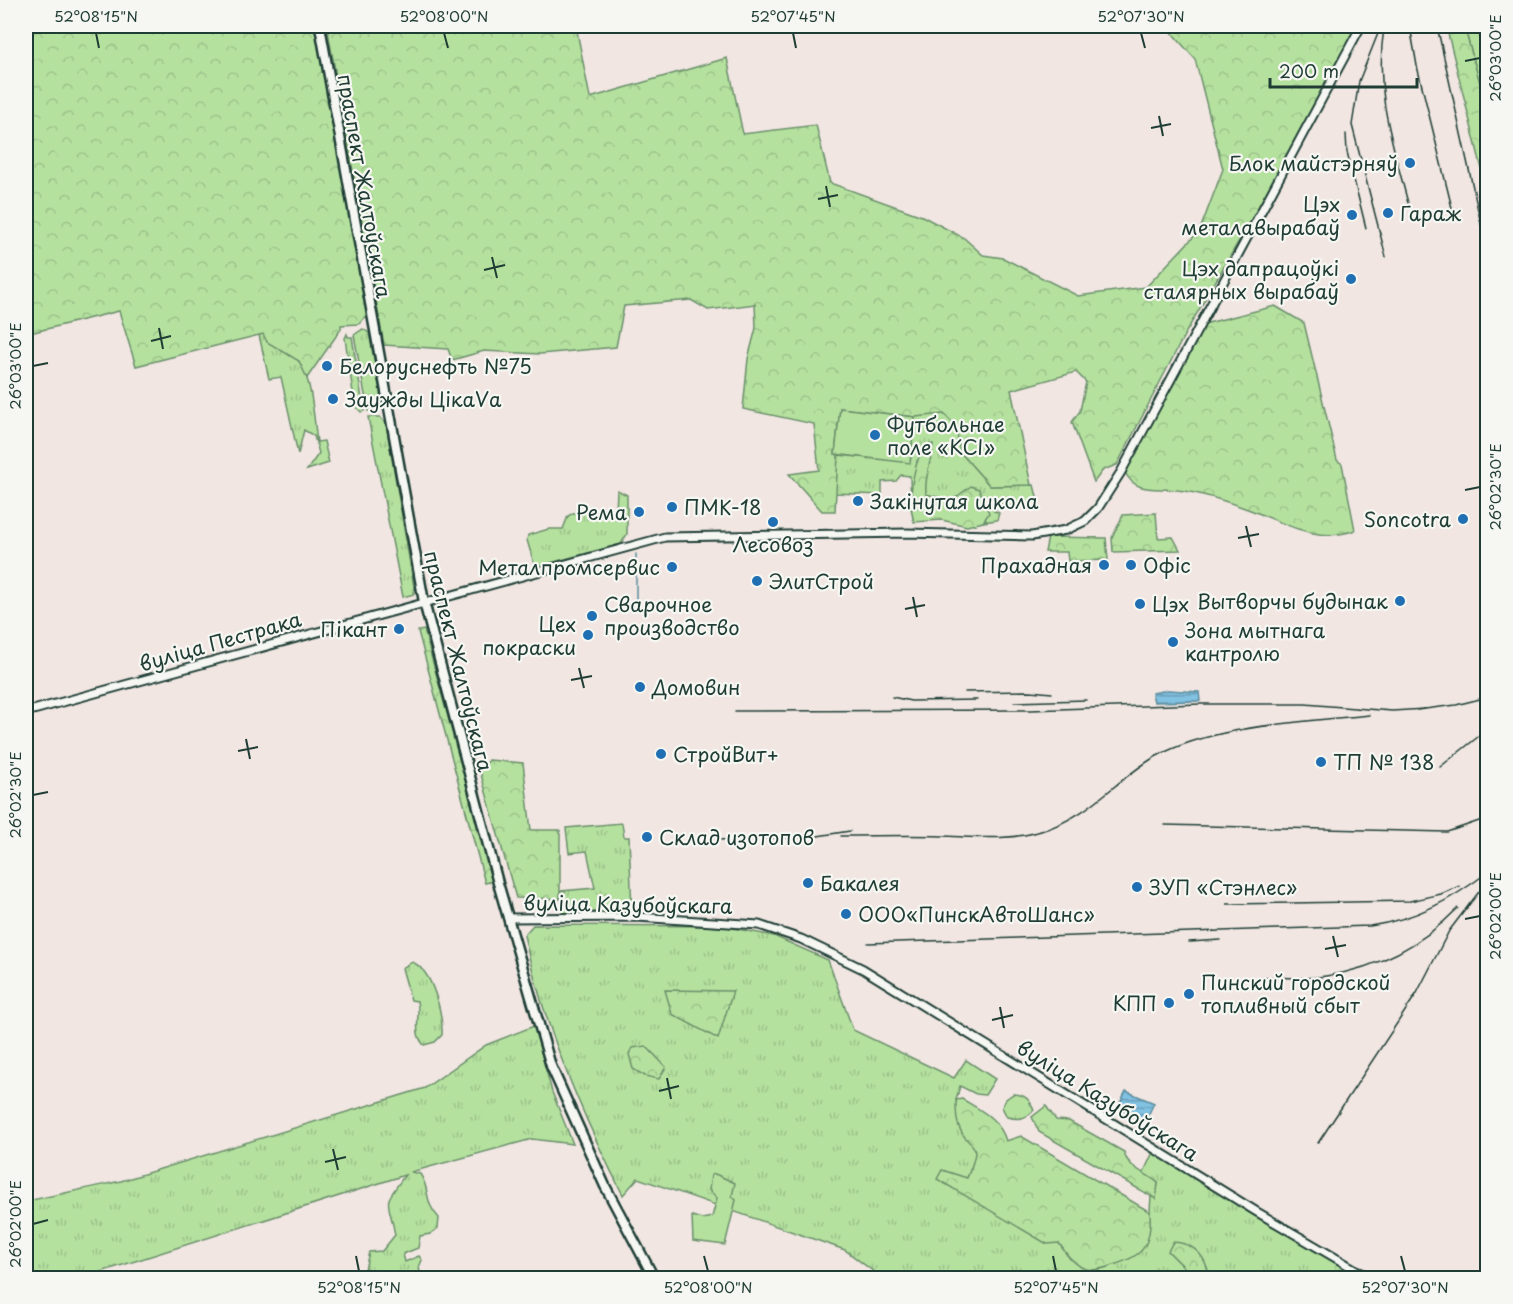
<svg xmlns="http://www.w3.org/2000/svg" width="1513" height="1304" viewBox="0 0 1513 1304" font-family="'Playpen Sans',sans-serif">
  <defs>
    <pattern id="grass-tufts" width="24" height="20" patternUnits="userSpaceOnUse" patternTransform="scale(1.5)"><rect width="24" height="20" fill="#b5e19f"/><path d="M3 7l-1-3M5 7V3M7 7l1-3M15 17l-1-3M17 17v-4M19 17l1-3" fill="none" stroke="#9bc28a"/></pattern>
    <pattern id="forest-crowns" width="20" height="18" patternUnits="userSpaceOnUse" patternTransform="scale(1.5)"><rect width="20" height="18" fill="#b5e19f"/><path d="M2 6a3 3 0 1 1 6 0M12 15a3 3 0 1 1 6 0" fill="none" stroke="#9bc28a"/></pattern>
    <pattern id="water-rules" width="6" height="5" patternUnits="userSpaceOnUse" patternTransform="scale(1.5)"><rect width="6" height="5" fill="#81c1e2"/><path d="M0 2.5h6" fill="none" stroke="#699eb8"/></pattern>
  </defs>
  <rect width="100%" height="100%" fill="#f1e6e2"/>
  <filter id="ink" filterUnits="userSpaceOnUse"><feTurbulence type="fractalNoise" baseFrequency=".0167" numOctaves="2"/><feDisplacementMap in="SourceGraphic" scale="12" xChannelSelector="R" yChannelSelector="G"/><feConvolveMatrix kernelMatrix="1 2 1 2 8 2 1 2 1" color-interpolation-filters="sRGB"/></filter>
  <g filter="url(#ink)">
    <g fill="url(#grass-tufts)" stroke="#6a8f6a" stroke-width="1.5">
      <polygon points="1464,26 1477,26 1487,63 1487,108"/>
      <polygon points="363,329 369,333 382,402 379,407 368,411 354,335"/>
      <path d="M 264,334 C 270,348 286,348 297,359 C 312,374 314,421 317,442 L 324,441 L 329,463 L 307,470 L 319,453 L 314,436 L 304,430 L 298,454 L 281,377 L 269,379 L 259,335 Z"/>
      <polygon points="347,334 348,337 352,337 364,411 361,412 355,406 345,338"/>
      <polygon points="930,414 944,414 956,426 960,452 990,486 1034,485 1040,509 1000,505 994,511 999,513 997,520 983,522 986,520 956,500 950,501 926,494 924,479 927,471 917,461 911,510 910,476 901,475 896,481 882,482 882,495 835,493 838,455 910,462 915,417"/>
      <polygon points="368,417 380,417 386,424 414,587 414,594 403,597"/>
      <polygon points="617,490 627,495 627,534 621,544 535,567 527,540 528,535 549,529 563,529 568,516 573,513 616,512"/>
      <polygon points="622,823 624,837 629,837 632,911 562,913 561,891 595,888 587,851 569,853 566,828"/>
      <path d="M 533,925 L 722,926 L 774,936 L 828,960 L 853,1030 L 954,1078 L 966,1060 L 995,1079 L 985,1095 L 976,1094 L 960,1086 L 956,1100 L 963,1133 L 975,1145 L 976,1156 L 967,1178 L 1059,1243 L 1070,1259 L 1095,1271 C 1151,1253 1147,1253 1151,1196 L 1156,1198 L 1158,1183 L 1143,1174 L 1153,1152 L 1362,1278 L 882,1278 L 845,1250 L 638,1178 L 623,1195 C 581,1113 543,1025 524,935 Z"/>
      <path d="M 412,962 C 433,970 443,1015 442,1035 L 435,1042 L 424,1045 C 412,1033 421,1016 417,1001 L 411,1000 L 402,968 Z"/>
      <path d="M 534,1026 L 552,1092 L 573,1144 L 532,1139 L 411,1172 L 420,1174 C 431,1190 423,1201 439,1218 L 438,1228 L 430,1234 L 420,1236 L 418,1248 L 403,1254 L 405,1262 L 419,1256 L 422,1260 L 419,1267 L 421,1278 L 363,1278 L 369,1252 L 382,1251 L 395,1235 C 388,1195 381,1208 405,1175 L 82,1278 L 26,1278 L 27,1201 L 121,1181 L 425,1088 L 486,1045 Z"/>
      <path d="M 1013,1094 C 1024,1094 1030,1099 1034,1110 C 1026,1119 1019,1120 1007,1117 L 1002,1107 L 1006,1099 Z"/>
    </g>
    <g fill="url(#forest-crowns)" stroke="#6a8f6a" stroke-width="1.5">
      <polygon points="26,26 315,26 367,315 359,324 341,325 341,329 307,378 299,361 267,342 263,334 136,366 119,311 26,334"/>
      <polygon points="327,26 576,26 590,98 727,58 743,134 816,125 830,183 922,216 964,238 983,255 1003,258 1078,296 1146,287 1200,230 1223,169 1195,59 1166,26 1357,26 1283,165 1186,332 1117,465 1103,470 1094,482 1072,422 1080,411 1086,382 1076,372 1011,390 1031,485 990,486 960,452 956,426 944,414 915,417 840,408 835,454 838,455 835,511 822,511 789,474 819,470 814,424 743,409 748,359 756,328 755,304 708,310 691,300 624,306 616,347 540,354 484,351 452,360 448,349 384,345"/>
      <polygon points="1446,26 1464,26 1487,108 1487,189"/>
      <path d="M 1275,306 L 1304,323 L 1337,460 L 1342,464 L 1355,530 C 1319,544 1286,524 1253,511 C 1229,502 1203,493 1177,490 C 1156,487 1135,494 1125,472 L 1204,324 Z"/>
      <path d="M 933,444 C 932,461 924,476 926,494 L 951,501 L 971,486 L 979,489 L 989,513 L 983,522 L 967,526 L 942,520 L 914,522 C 907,499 913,467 924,446 Z"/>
      <polygon points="1156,513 1158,538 1173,537 1180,550 1113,552 1112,538 1123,515"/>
      <polygon points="1048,537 1106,538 1108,560 1068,561 1067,552 1045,552"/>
      <polygon points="424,630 493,881 485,883 418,631"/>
      <polygon points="489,760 523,763 531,830 560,830 560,899 516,898 480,771"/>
      <polygon points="665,990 733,991 718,1039 672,1014"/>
      <polygon points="646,1046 666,1067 659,1079 645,1076 633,1069 629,1054 632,1048"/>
      <path d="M 962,1099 C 980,1110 1000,1119 1006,1141 L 1021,1136 L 1150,1212 C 1152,1250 1141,1256 1108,1267 C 1098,1269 1090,1272 1081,1267 C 1071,1261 1065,1252 1059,1243 L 1047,1244 L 937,1179 L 942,1170 L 967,1178 C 985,1135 968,1154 958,1124 C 956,1117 956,1107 956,1100 Z"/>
      <path d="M 1046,1106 L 1056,1120 L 1069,1121 L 1124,1152 C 1127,1168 1147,1173 1158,1183 L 1156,1199 L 1039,1132 L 1032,1117 Z"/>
      <path d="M 1173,1242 C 1192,1243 1203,1253 1208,1270 L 1201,1277 L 1190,1273 L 1168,1251 Z"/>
    </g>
    <g fill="#b5e19f" stroke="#6a8f6a" stroke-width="1.5">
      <polygon points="840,408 915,417 910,463 835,454"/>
      <polygon points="715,1174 735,1183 732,1196 736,1200 725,1245 693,1241 692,1216 702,1219 712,1217 717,1198 709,1190 711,1175"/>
    </g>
    <g fill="url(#water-rules)" stroke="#5a8c9c" stroke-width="1.5">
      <polygon points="1168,690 1199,692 1200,701 1154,702 1152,693"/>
      <polygon points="1126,1091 1154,1103 1145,1122 1118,1107"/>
    </g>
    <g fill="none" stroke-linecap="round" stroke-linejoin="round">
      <polyline stroke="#5a8c9c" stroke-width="1.5" points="636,554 636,610 641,610"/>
      <g stroke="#1f3d34" stroke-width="11">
        <g id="minor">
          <polyline points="26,712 665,537 907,533 1032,536 1066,530 1085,521 1098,508 1121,472 1361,26"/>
          <polyline points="508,918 637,917 759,925 801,939 863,969 1257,1212 1370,1278"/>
        </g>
      </g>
      <g stroke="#1f3d34" stroke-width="13">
        <polyline id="major" points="320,26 424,602 498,883 551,1066 605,1186 654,1278"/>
      </g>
      <use href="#minor" stroke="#f6f6f2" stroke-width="7"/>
      <use href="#major" stroke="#f6f6f2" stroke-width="8"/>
      <g stroke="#1f3d34" stroke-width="1.5">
        <polyline points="1381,26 1359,81 1352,125 1386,257"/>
        <polyline points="1410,26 1417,66 1453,212"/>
        <polyline points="1437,26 1488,255"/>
        <polyline points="1479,26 1488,56"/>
        <path d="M 1384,28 C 1374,89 1393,145 1408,203"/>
        <polyline points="1346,134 1347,152 1366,228"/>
        <polyline points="965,692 1030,691 1052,693"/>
        <polyline points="892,697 911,701 977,700"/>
        <polyline points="1014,702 1086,700"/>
        <polyline points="1417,710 1456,705 1488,697"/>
        <polyline points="735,711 1031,710 1200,704 1305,704 1392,711 1425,709"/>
        <polyline points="1440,767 1488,729"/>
        <polyline points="1165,825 1447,832 1488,818"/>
        <path d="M 841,836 C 875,836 908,835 942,836 C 975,837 1009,841 1041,831 C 1088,818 1115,780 1155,757 C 1213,725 1304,722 1369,715"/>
        <polyline points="716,840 811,837 850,831"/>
        <polyline points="1227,904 1410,901 1441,894 1460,886"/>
        <polyline points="1189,942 1221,940"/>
        <path d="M 868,943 L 1370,926 C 1417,919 1451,900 1488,872"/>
        <path d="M 1261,977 C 1282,977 1305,980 1326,976 C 1377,968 1422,945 1458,908"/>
        <polyline points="1318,1143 1417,993 1449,931 1488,880"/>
      </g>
    </g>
  </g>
  <path fill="none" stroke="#1f3d34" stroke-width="2" d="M 96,33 L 99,48M 444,33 L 448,48M 793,33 L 796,48M 1141,33 L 1145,48M 1465,61 L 1480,58M 1159,116 L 1163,136M 1151,128 L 1171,124M 826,186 L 830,207M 818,199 L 838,195M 492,257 L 497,278M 484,270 L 505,265M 159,328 L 163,349M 151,341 L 171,336M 33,366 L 48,363M 1465,490 L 1480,487M 1246,526 L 1251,547M 1238,538 L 1259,534M 913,597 L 917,617M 905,609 L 925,605M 579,668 L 584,688M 571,680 L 592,676M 246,739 L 250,759M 238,751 L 258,747M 33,795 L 48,792M 1465,919 L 1480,916M 1333,936 L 1338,957M 1325,949 L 1346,945M 1000,1007 L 1004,1028M 992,1020 L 1013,1015M 667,1078 L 671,1099M 659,1091 L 679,1086M 333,1149 L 338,1170M 325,1162 L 346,1157M 33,1224 L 48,1220M 356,1256 L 359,1271M 704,1256 L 708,1271M 1053,1256 L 1056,1271M 1401,1256 L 1405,1271"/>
  <g fill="#1f6fb2" stroke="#f6f6f2" stroke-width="2">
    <circle cx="1410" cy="163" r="6"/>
    <circle cx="1388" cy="213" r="6"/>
    <circle cx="1352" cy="215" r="6"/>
    <circle cx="1351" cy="279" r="6"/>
    <circle cx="327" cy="366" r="6"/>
    <circle cx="333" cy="399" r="6"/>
    <circle cx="875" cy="435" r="6"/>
    <circle cx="858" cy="501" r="6"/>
    <circle cx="672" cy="507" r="6"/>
    <circle cx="639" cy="512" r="6"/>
    <circle cx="1463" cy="519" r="6"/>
    <circle cx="773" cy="522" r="6"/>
    <circle cx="1104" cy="565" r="6"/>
    <circle cx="1131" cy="565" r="6"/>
    <circle cx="672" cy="567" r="6"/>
    <circle cx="757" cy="581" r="6"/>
    <circle cx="1400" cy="601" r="6"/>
    <circle cx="1140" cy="604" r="6"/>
    <circle cx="592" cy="616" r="6"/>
    <circle cx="399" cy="629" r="6"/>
    <circle cx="588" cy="635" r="6"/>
    <circle cx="1173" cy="642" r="6"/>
    <circle cx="640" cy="687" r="6"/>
    <circle cx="661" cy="754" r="6"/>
    <circle cx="1321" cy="762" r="6"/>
    <circle cx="647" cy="837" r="6"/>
    <circle cx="808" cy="883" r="6"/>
    <circle cx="1137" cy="887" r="6"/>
    <circle cx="846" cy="914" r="6"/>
    <circle cx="1189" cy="994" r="6"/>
    <circle cx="1169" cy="1003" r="6"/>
  </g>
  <g text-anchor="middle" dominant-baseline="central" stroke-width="4.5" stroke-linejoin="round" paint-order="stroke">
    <g font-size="20" fill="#1f3d34" stroke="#f6f6f2" text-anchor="start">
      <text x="1398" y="163" text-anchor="end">Блок майстэрняў</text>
      <text x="1340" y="204" text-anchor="end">Цэх<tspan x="1340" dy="23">металавырабаў</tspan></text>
      <text x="1400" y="213">Гараж</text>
      <text x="1339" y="268" text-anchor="end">Цэх дапрацоўкі<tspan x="1339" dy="23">сталярных вырабаў</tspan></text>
      <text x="339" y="366">Белоруснефть №75</text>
      <text x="345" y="399">Заужды ЦікаVа</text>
      <text x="887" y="424">Футбольнае<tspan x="887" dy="23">поле «КСІ»</tspan></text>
      <text x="870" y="501">Закінутая школа</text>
      <text x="684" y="507">ПМК-18</text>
      <text x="627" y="512" text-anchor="end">Рема</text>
      <text x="1451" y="519" text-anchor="end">Soncotra</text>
      <text x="773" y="544" text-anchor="middle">Лесовоз</text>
      <text x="1092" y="565" text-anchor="end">Прахадная</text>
      <text x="1143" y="565">Офіс</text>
      <text x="660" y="567" text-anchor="end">Металпромсервис</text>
      <text x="769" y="581">ЭлитСтрой</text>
      <text x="1388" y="601" text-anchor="end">Вытворчы будынак</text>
      <text x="604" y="604">Сварочное<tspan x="604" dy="23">производство</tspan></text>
      <text x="1152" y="604">Цэх</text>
      <text x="576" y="624" text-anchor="end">Цех<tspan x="576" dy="23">покраски</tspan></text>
      <text x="387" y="629" text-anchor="end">Пікант</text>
      <text x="1185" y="630">Зона мытнага<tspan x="1185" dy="23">кантролю</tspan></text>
      <text x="652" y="687">Домовин</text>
      <text x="673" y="754">СтройВит+</text>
      <text x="1333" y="762">ТП № 138</text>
      <text x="659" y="837">Склад изотопов</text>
      <text x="820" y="883">Бакалея</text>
      <text x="1149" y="887">ЗУП «Стэнлес»</text>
      <text x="858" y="914">ООО«ПинскАвтоШанс»</text>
      <text x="1201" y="982">Пинский городской<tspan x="1201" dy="23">топливный сбыт</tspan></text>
      <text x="1157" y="1003" text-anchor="end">КПП</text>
    </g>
    <g font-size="20" fill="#1f3d34" stroke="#f6f6f2">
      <text transform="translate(365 186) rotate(80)">праспект Жалтоўскага</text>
      <text transform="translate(220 641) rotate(-16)">вуліца Пестрака</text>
      <text transform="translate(459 661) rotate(76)">праспект Жалтоўскага</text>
      <text transform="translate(628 904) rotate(1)">вуліца Казубоўскага</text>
      <text transform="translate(1108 1100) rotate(32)">вуліца Казубоўскага</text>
    </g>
  </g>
  <rect width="1513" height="1304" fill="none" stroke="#f6f6f2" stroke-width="66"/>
  <path d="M1270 78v9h147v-9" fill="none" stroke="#1f3d34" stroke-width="3"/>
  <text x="1279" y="78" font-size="18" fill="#1f3d34" stroke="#f6f6f2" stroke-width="4.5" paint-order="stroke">200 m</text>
  <rect x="33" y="33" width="1447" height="1238" fill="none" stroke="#1f3d34" stroke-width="2"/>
  <g font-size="15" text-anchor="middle" fill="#1f3d34">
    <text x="96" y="22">52°08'15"N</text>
    <text x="444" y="22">52°08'00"N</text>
    <text x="793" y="22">52°07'45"N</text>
    <text x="1141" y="22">52°07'30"N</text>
    <text transform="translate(1496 58) rotate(-90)" y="5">26°03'00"E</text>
    <text transform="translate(16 366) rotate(-90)" y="5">26°03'00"E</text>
    <text transform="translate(1496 487) rotate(-90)" y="5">26°02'30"E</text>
    <text transform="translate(16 795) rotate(-90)" y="5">26°02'30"E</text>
    <text transform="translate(1496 916) rotate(-90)" y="5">26°02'00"E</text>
    <text transform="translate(16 1224) rotate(-90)" y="5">26°02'00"E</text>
    <text x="359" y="1293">52°08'15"N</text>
    <text x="708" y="1293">52°08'00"N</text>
    <text x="1056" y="1293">52°07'45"N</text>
    <text x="1405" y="1293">52°07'30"N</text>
  </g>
</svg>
